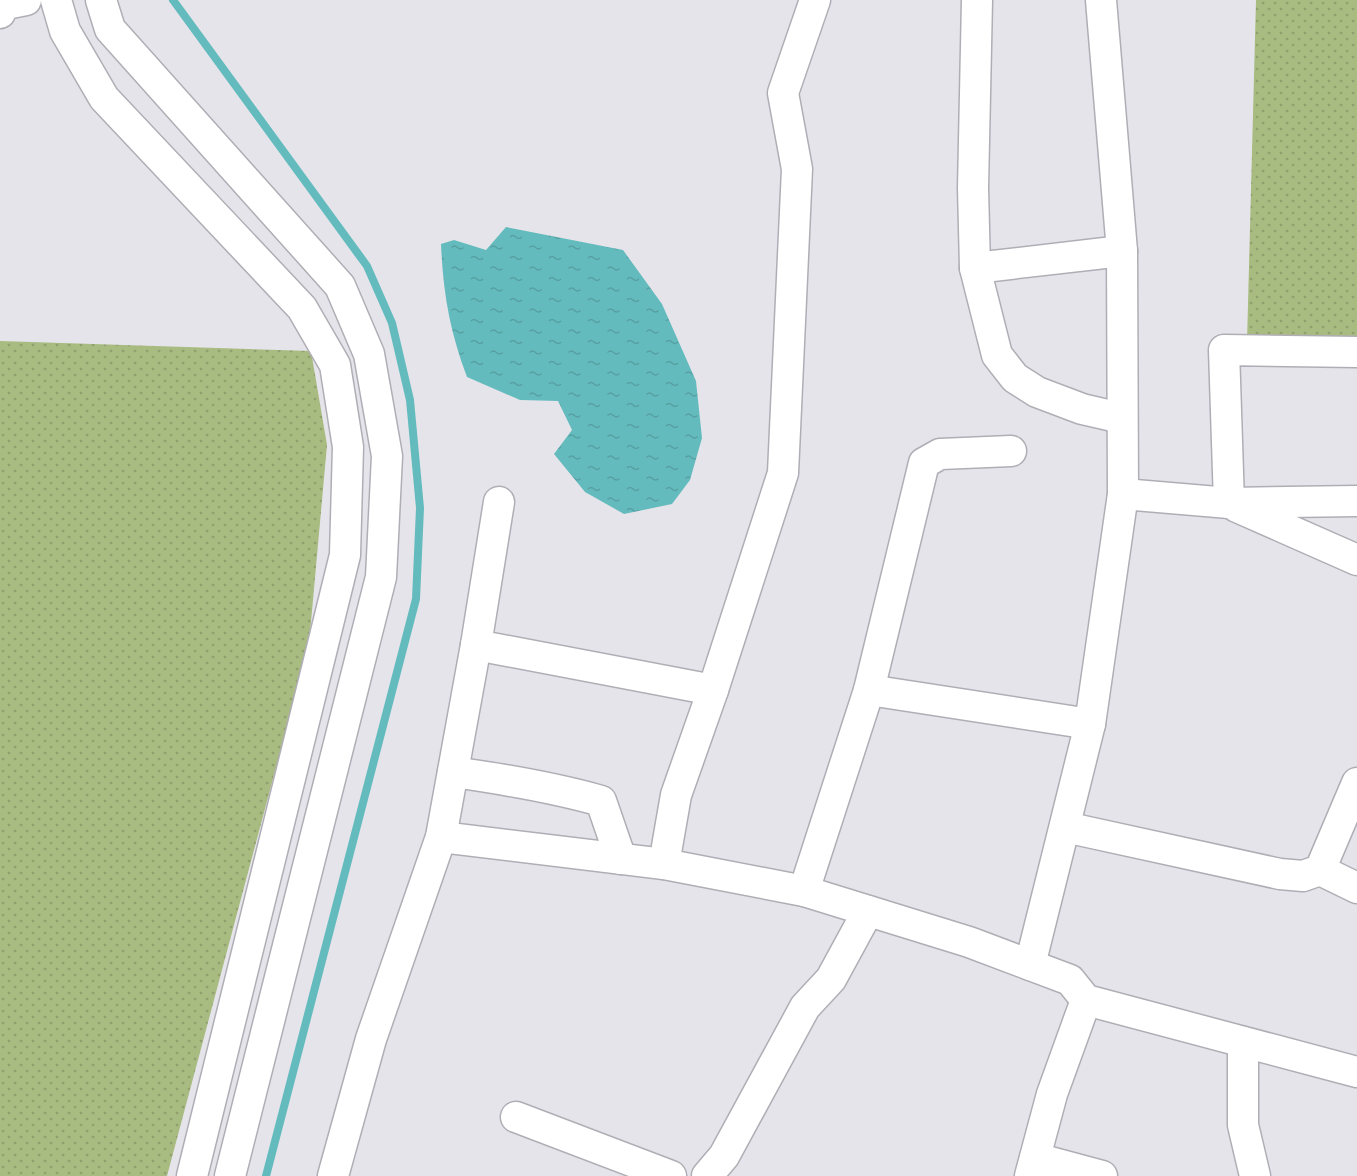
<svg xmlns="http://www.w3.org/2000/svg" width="1357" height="1176" viewBox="0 0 1357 1176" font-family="Poppins,sans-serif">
  <defs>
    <pattern id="park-dots" width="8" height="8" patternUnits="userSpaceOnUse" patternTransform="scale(1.5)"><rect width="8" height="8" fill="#a8bb80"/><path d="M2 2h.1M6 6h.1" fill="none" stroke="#90a06e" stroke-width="1.8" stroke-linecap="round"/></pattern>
    <pattern id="water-ripples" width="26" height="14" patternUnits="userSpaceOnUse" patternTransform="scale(1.5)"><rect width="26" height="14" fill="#64bbbd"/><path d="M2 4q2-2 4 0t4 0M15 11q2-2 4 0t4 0" fill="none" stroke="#56a0a2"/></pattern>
  </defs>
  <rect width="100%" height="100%" fill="#e6e4eb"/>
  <g fill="url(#park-dots)">
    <polygon points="1256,0 1357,0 1357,344 1247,342"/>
    <polygon points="0,341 311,351 327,445 309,644 167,1176 0,1176"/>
  </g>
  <path fill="url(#water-ripples)" d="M 506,227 L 623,250 L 662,304 L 696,381 L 702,438 L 690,480 L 672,504 L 624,514 L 585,492 L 554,454 L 572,430 L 558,401 L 520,400 L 467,377 C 450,332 443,293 441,244 L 454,240 L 486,250 Z"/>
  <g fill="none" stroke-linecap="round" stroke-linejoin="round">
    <polyline stroke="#64bbbd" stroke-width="8" points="173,0 367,266 392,323 410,400 420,508 416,599 266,1176"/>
    <g stroke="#b0aeb5" stroke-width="33">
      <g id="minor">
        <polyline points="56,0 65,31 104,98 302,308 335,365 348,447 345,555 192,1176"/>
        <polyline points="101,0 110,29 340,286 369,354 387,456 381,577 230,1176"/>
        <polyline points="977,0 973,188 975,268 997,355 1015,378 1037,392 1082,409 1121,418"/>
        <polyline points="0,13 1,5 26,0"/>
        <polyline points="975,268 1122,251"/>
        <polyline points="1123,494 1229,503 1357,501"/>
        <polyline points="499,502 476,645 713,690"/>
        <polyline points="1229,503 1224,350 1357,352"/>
        <polyline points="1237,507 1357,560"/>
        <polyline points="869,690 1090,724"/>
        <path d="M 453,772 C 503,779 552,787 601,801 L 621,859"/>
        <polyline points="1065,827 1280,874 1303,876 1320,870 1357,783"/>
        <polyline points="441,837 664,864 804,891 869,690 924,463 940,454 1011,451"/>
        <polyline points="664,864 676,795 713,690 783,473 797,169 783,93 815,0"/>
        <polyline points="1320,870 1357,888"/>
        <polyline points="804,891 969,942 1070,980 1086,1000 1357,1072"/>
        <polyline points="1030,965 1090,724 1123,494 1122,251 1101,0"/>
        <polyline points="1243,1042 1243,1125 1255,1176"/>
        <polyline points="516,1117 671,1176"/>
        <polyline points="1035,1158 1102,1176"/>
        <polyline points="333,1176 371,1039 441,837 476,645"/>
        <polyline points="707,1176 724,1156 805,1007 831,979 868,911"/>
        <polyline points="1030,1176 1052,1094 1086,1000"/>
      </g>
    </g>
    <use href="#minor" stroke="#fff" stroke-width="30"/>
  </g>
</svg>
